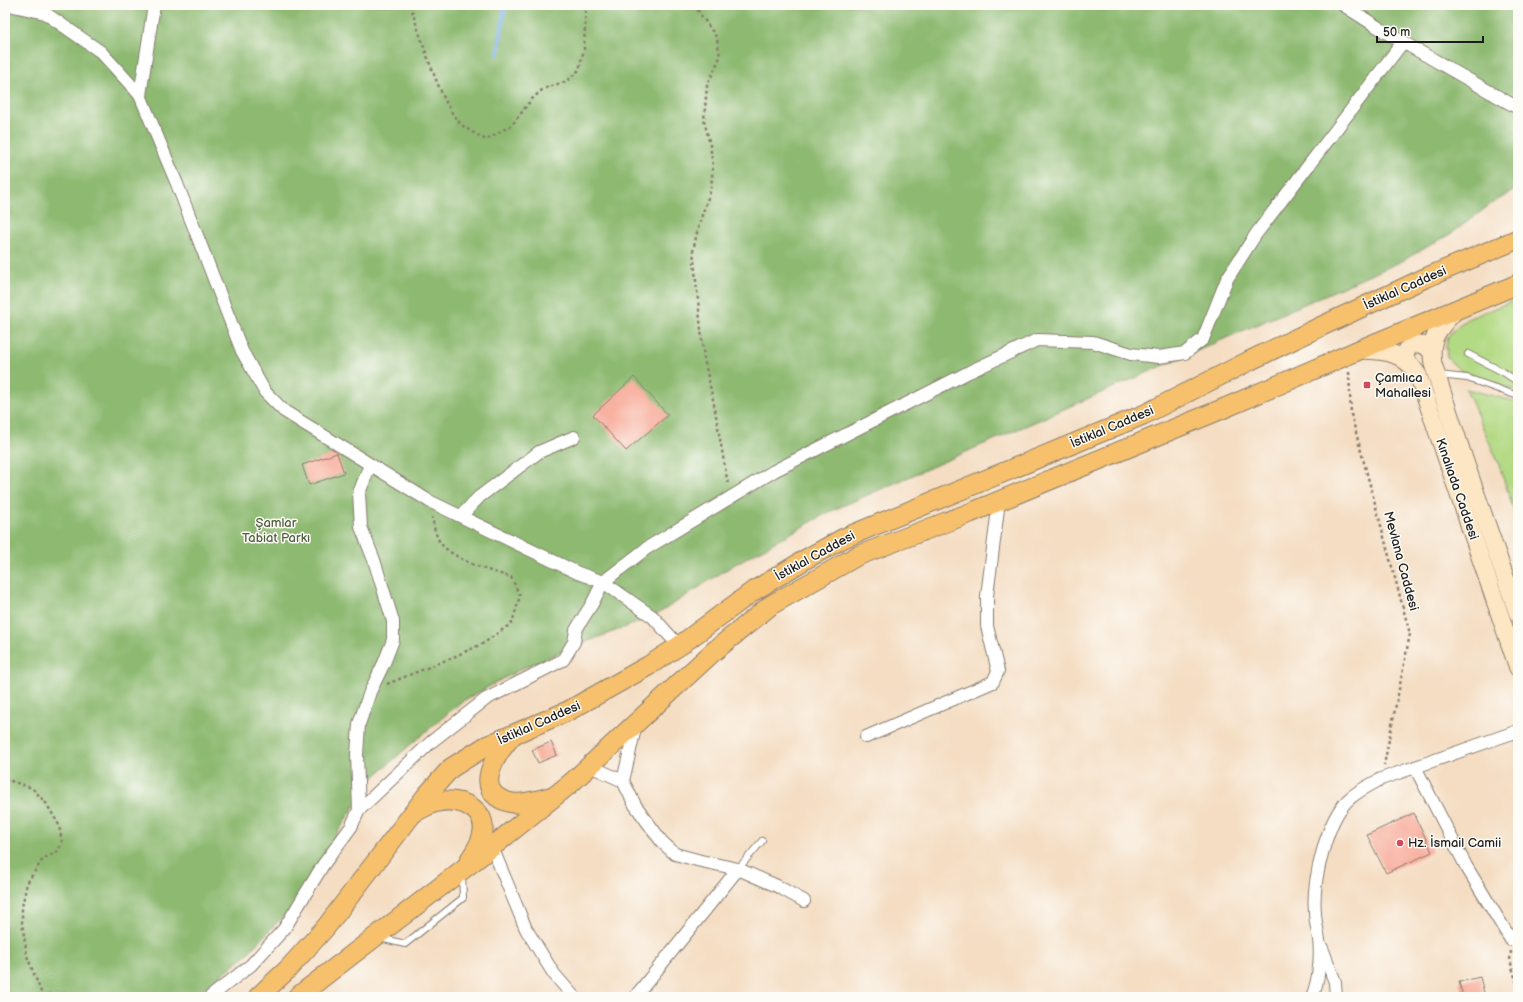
<svg xmlns="http://www.w3.org/2000/svg" width="1523" height="1002" viewBox="0 0 1523 1002" font-family="'Balsamiq Sans',sans-serif">
  <rect width="100%" height="100%" fill="#fdfcf7"/>
  <filter id="ink" filterUnits="userSpaceOnUse"><feTurbulence type="fractalNoise" baseFrequency=".025" numOctaves="2"/><feDisplacementMap in="SourceGraphic" scale="8" xChannelSelector="R" yChannelSelector="G"/><feConvolveMatrix kernelMatrix="1 2 1 2 8 2 1 2 1" color-interpolation-filters="sRGB"/></filter>
  <filter id="wash" filterUnits="userSpaceOnUse"><feTurbulence type="fractalNoise" baseFrequency=".012" numOctaves="4" result="noise"/><feDisplacementMap in="SourceGraphic" scale="16" xChannelSelector="R" yChannelSelector="G"/><feGaussianBlur stdDeviation="0.9" result="paint"/><feColorMatrix in="noise" values="0 0 0 0 0 0 0 0 0 0 0 0 0 0 0 0 0 1.4 0 .05"/><feComposite in="paint" operator="in"/></filter>
  <g filter="url(#wash)">
    <rect width="100%" height="100%" fill="#f4ddc2"/>
    <g fill="#b2d983" stroke="#677a50">
      <polygon points="1518,299 1518,391 1461,371 1447,358 1446,347 1448,336 1455,328 1467,319"/>
      <polygon points="1466,389 1518,402 1518,523 1498,462"/>
    </g>
    <polygon fill="#8db971" stroke="#546a46" points="5,5 1518,5 1518,188 1491,204 1452,233 1400,262 831,511 735,564 653,617 580,644 521,669 461,702 410,745 374,777 346,819 294,905 244,957 193,997 5,997"/>
    <g fill="none" stroke-linecap="round" stroke-linejoin="round">
      <polyline stroke="#79afe7" stroke-width="4" points="498,55 505,5"/>
    </g>
    <g id="blocks">
      <g fill="#f7a492">
        <polygon points="634,377 668,415 626,451 593,415"/>
        <polygon points="337,453 344,473 309,485 302,465"/>
        <polygon points="551,742 557,755 538,763 532,750"/>
        <polygon points="1414,813 1432,852 1386,873 1367,835"/>
        <polygon points="1480,977 1485,997 1463,997 1459,982"/>
      </g>
    </g>
  </g>
  <g filter="url(#ink)">
    <use href="#blocks" fill-opacity="0" stroke="#887c6f" stroke-width="1"/>
    <g fill="none" stroke-linecap="round" stroke-linejoin="round">
      <g stroke="#887c6f" stroke-width="8">
        <g id="lane">
          <polyline points="1468,354 1503,372 1518,382"/>
          <polyline points="1438,375 1467,378 1518,396"/>
          <polyline points="738,869 762,841"/>
          <polyline points="380,938 405,944 463,898 462,874"/>
        </g>
      </g>
      <g stroke="#887c6f" stroke-width="14">
        <g id="street">
          <polyline points="9,5 45,13 101,52 140,95"/>
          <polyline points="154,5 140,95 177,184 242,351 265,392 284,411 429,501 578,573 603,582 653,617 679,646"/>
          <polyline points="1343,5 1387,33 1518,108"/>
          <polyline points="461,516 479,497 539,452 574,437"/>
          <polyline points="866,737 993,682 998,671 987,626 987,596 999,501"/>
          <polyline points="590,766 623,781 636,724"/>
          <polyline points="1415,767 1466,866 1511,940"/>
          <polyline points="623,781 635,805 662,842 675,854 701,861 738,869 635,997"/>
          <polyline points="359,810 431,742 486,699 563,660 574,642 576,630 583,618 592,604 603,582 647,548 774,471 969,372 1037,340 1093,342 1131,354 1159,357 1185,353 1203,339 1227,279 1256,234 1403,42"/>
          <polyline points="492,847 526,929 554,974 574,997"/>
          <polyline points="738,869 777,886 804,901"/>
          <polyline points="1322,948 1335,982 1336,997"/>
          <polyline points="210,997 251,965 284,929 323,865 351,827 359,810 357,755 359,724 370,692 384,663 393,640 393,621 374,560 361,527 359,493 370,465"/>
          <path d="M 1312,997 C 1319,980 1321,957 1319,940 C 1318,931 1315,922 1315,912 C 1312,883 1326,821 1348,800 C 1357,791 1370,785 1381,779 L 1518,731"/>
        </g>
      </g>
      <g stroke="#887c6f" stroke-width="19">
        <g id="secondary">
          <path d="M 1455,311 C 1438,329 1429,338 1433,364 L 1465,462 L 1518,614"/>
          <path d="M 1359,350 C 1385,351 1403,351 1418,375 L 1518,668"/>
          <path d="M 1405,360 C 1404,343 1421,339 1431,351"/>
        </g>
      </g>
      <g stroke="#887c6f" stroke-width="21">
        <g id="primary">
          <path d="M 512,736 C 496,754 471,791 508,802 C 520,806 538,800 550,797"/>
          <path d="M 415,812 C 422,809 430,803 438,802 C 459,797 490,809 482,836 C 480,845 474,853 469,861"/>
          <polyline points="258,997 287,970 326,927 426,796 451,768 486,746 568,711 648,666 679,646 752,592 806,559 844,538 1143,415 1249,361 1324,325 1425,278 1518,239"/>
          <polyline points="297,997 492,847 571,783 713,652 771,605 857,556 970,513 1227,407 1359,350 1518,284"/>
        </g>
      </g>
      <g stroke="#887c6f" stroke-width="2.5" stroke-dasharray="3 3" stroke-linecap="butt">
        <path d="M 410,5 C 420,34 441,107 462,125 C 469,131 478,135 486,140 L 512,125 L 531,100 L 543,89 L 567,81 L 579,70 L 584,49 L 586,5"/>
        <polyline points="694,5 717,38 720,57 707,86 704,120 710,145 713,165 711,189 699,224 693,251 704,359 714,404 728,485"/>
        <polyline points="1349,372 1351,414 1410,634 1384,765"/>
        <path d="M 387,684 L 449,659 L 484,643 L 512,623 L 520,596 L 511,577 C 489,571 460,562 443,546 C 436,539 434,527 432,517"/>
        <polyline points="5,778 8,780 32,788 46,803 59,825 62,842 58,851 43,859 27,883 22,907 22,922 27,956 43,997"/>
        <polyline points="1511,951 1510,960 1517,984"/>
      </g>
      <use href="#lane" stroke="#fff" stroke-width="6"/>
      <use href="#street" stroke="#fff" stroke-width="12"/>
      <use href="#secondary" stroke="#fce6c4" stroke-width="17"/>
      <use href="#primary" stroke="#f7c06c" stroke-width="19"/>
    </g>
  </g>
  <g fill="#d1495b" stroke="#fdfcf7" stroke-width="1.5">
    <rect x="1363" y="381" width="8" height="8" rx="2"/>
    <circle cx="1400" cy="843" r="4"/>
  </g>
  <g text-anchor="middle" dominant-baseline="central" stroke-width="3" stroke-linejoin="round" paint-order="stroke">
    <g font-size="13" fill="#1c1c1c" stroke="#fdfcf7">
      <text transform="translate(1405 288) rotate(-24)">İstiklal Caddesi</text>
      <text transform="translate(1112 427) rotate(-23)">İstiklal Caddesi</text>
      <text transform="translate(1457 489) rotate(71)">Kınalıada Caddesi</text>
      <text transform="translate(815 556) rotate(-29)">İstiklal Caddesi</text>
      <text transform="translate(1401 561) rotate(75)">Mevlana Caddesi</text>
      <text transform="translate(539 723) rotate(-24)">İstiklal Caddesi</text>
    </g>
    <g font-size="13" fill="#1c1c1c" stroke="#fdfcf7" text-anchor="start">
      <text x="1375" y="378">Çamlıca<tspan x="1375" dy="15">Mahallesi</tspan></text>
      <text x="1408" y="843">Hz. İsmail Camii</text>
    </g>
    <g font-size="13" fill="#505e40" stroke="#fdfcf7">
      <text x="276" y="523">Şamlar<tspan x="276" dy="15">Tabiat Parkı</tspan></text>
    </g>
  </g>
  <rect width="1523" height="1002" fill="none" stroke="#fdfcf7" stroke-width="20"/>
  <path d="M1377 36v6h106v-6" fill="none" stroke="#1c1c1c" stroke-width="2"/>
  <text x="1383" y="36" font-size="12" fill="#1c1c1c" stroke="#fdfcf7" stroke-width="3" paint-order="stroke">50 m</text>
</svg>
